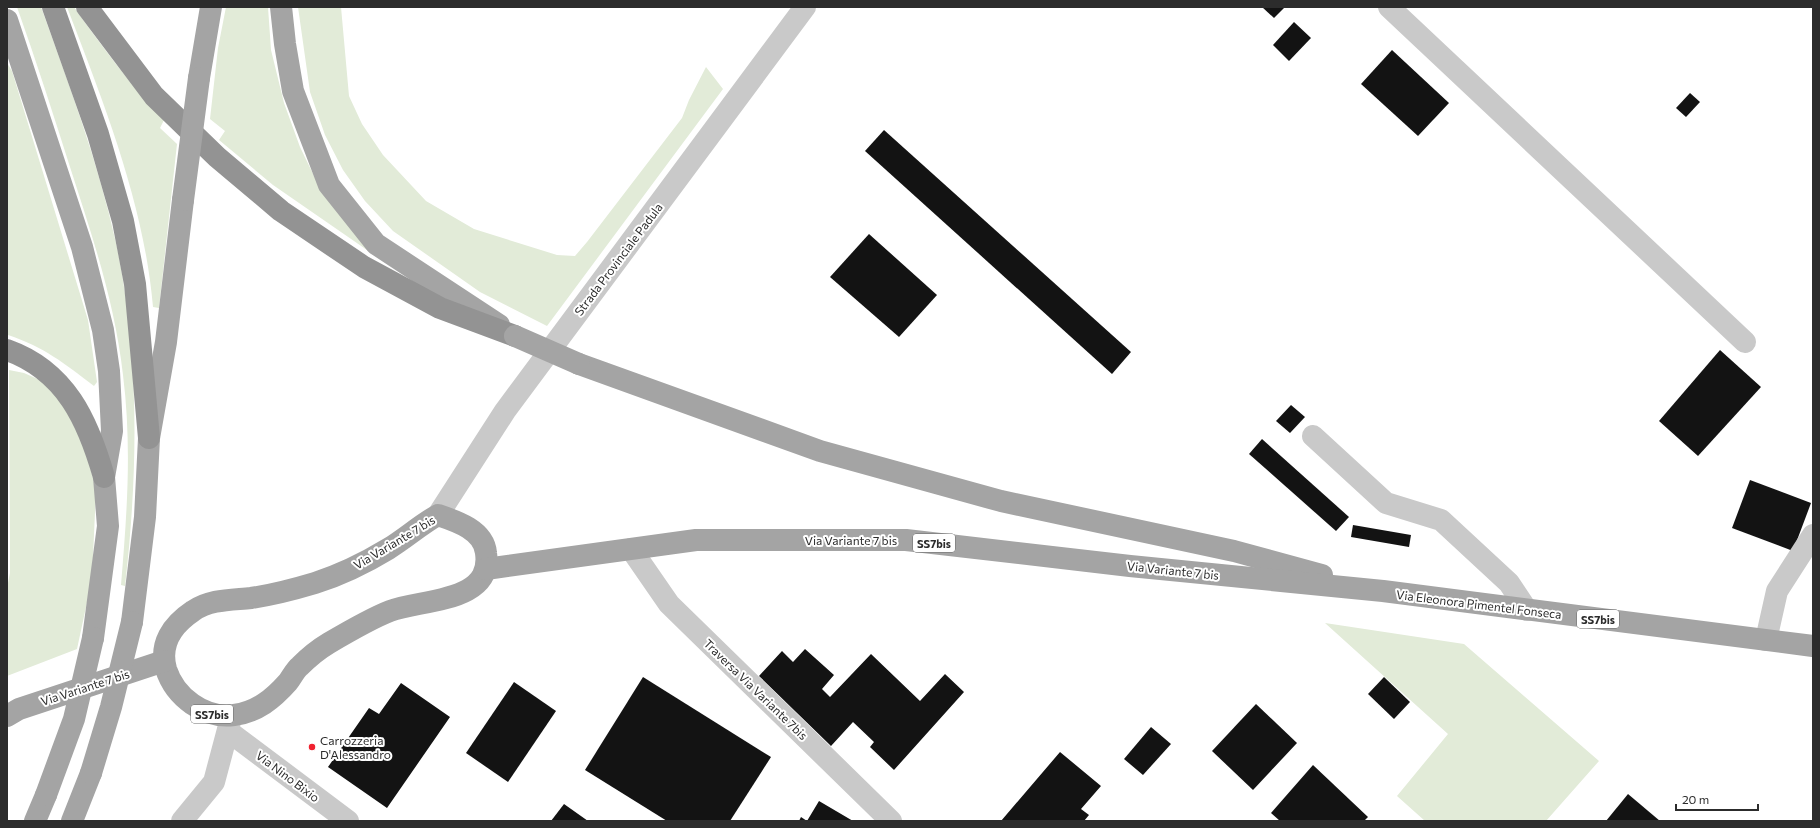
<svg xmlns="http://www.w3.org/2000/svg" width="1820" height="828" viewBox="0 0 1820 828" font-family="Commissioner,sans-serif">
  <rect width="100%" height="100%" fill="#fff"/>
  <g fill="#e2ebd8">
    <path d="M 17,7 L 41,7 C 69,84 98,162 116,243 C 140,355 138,473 125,586 L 121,585 C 127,513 132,447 123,375 C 115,303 92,235 70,167 C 53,114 36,60 17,7 Z"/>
    <path d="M 67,7 L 74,7 C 102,47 131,85 164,120 L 160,128 L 177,144 L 159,308 L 153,307 C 144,203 104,104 67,7 Z"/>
    <polygon points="226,7 268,7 271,50 284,103 300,147 316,180 380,259 273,185 219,140 225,131 210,119 218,48"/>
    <polygon points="298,7 341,7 349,96 362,124 383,155 426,201 474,229 557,255 575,256 587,242 682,118 689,100 706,67 723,89 547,326 480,292 393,231 365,201 343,170 325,135 310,92"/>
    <path d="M 7,63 L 12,71 L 88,320 L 97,382 L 94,386 C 64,363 44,347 8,335 Z"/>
    <polygon points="9,370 24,373 40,380 54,390 79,424 96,490 92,579 77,649 7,676 7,588 10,573 10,543"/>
    <polygon points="1325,623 1464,644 1599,761 1546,821 1425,821 1397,796 1448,734"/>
  </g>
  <g fill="#131313">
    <polygon points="1262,7 1285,7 1274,18"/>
    <polygon points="1294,22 1311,38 1289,61 1273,45"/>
    <polygon points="1392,50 1449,103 1418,136 1361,84"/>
    <polygon points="1690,93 1700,102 1686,117 1676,108"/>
    <polygon points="884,130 1131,352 1112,374 865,151"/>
    <polygon points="869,234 937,295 899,337 830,277"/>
    <polygon points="1720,350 1761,387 1698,456 1659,421"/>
    <polygon points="1291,405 1305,417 1290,433 1276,421"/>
    <polygon points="1262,439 1349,517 1336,531 1249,454"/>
    <polygon points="1750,480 1811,503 1793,551 1732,528"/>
    <polygon points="1353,525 1411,535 1409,547 1351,537"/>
    <polygon points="805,649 834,675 822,689 830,697 871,654 920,701 945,674 964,692 894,770 870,747 874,742 853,722 831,746 759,676 782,651 793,662"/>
    <polygon points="643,677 771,757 730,821 667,821 585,770"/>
    <polygon points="1384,677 1410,702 1394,719 1368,694"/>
    <polygon points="514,682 556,711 508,782 466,753"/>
    <polygon points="401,683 450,717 387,808 328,767 369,708 379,714"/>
    <polygon points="1256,704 1297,743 1253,790 1212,751"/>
    <polygon points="1151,727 1171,744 1143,775 1124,759"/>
    <polygon points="1060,752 1101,786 1081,809 1089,815 1084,821 1001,821"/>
    <polygon points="1313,765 1368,817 1364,821 1280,821 1271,813"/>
    <polygon points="1628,794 1660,821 1606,821"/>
    <polygon points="819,801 853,821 799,821 801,817 807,821"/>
    <polygon points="564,804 588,821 551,821"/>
  </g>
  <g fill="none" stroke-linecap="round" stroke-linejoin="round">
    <g stroke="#c9c9c9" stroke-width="22">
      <polyline points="1389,7 1745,342"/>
      <polyline points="1313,436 1386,503 1441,520 1509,583 1527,610"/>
      <polyline points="438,515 505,411 805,7"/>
      <polyline points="631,549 669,604 891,821"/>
      <polyline points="1766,640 1777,591 1813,535"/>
      <polyline points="228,731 348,821"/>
      <polyline points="182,821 214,782 231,718"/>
    </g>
    <g stroke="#a4a4a4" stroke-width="22">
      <polyline points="281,7 285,44 293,91 329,185 376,244 499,325"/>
      <polyline points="7,20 82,247 103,330 109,371 112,431 104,477 108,526 93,638"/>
      <polyline points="199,78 211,7"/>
      <polyline points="579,364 820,451 1001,501 1234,551 1322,575"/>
      <path d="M 438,515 C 456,521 484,530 486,553 C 493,603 422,599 390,611 C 372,618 346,633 329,643 C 319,649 308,658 300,666 C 295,670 292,677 288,682 C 273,699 257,712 234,715 C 204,719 175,697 166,669 C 159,644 172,625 193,611 C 210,599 232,600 251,598 C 272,595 295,589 315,583 C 340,575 365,563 388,549 C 406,538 420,525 438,515 Z"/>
      <polyline points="486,569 696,540 906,540 1130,566 1383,591 1813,646"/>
      <polyline points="132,622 145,517 149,438 166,342 183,200"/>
      <polyline points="7,716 19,709 164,661"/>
      <polyline points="35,821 46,795"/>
      <polyline points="72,821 91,773"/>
    </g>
    <g stroke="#939393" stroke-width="22">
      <polyline points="53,7 98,134 123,221 135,284 149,438"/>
      <polyline points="87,7 154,96 217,157 281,211 364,267 440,308 515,336"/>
      <path d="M 7,350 C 66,371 88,421 104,477"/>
    </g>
    <g stroke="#a4a4a4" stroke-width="22">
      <polyline points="183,200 199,78"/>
      <polyline points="515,336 579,364"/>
      <polyline points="91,773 111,707 132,622"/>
      <polyline points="46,795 74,719 93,638"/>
    </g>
  </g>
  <circle fill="#f0212f" stroke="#fff" stroke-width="1.5" cx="312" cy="747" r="4"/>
  <g text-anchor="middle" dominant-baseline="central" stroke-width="4" stroke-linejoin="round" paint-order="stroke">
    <g fill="#fff" stroke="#6b6b6b" stroke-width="1">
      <rect x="913" y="534" width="42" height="18" rx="3"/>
      <rect x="1577" y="610" width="42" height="18" rx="3"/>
      <rect x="191" y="705" width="42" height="18" rx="3"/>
    </g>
    <g font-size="11" font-weight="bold" fill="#2c2c2c">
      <text x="934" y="543">SS7bis</text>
      <text x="1598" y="619">SS7bis</text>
      <text x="212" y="714">SS7bis</text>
    </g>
    <g font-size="12" fill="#2c2c2c" stroke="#fff">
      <text transform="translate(618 259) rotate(-53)">Strada Provinciale Padula</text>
      <text x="851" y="540">Via Variante 7 bis</text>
      <text transform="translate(394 542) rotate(-31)">Via Variante 7 bis</text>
      <text transform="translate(1173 570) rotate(6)">Via Variante 7 bis</text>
      <text transform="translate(1479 604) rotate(7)">Via Eleonora Pimentel Fonseca</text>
      <text transform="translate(85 687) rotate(-18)">Via Variante 7 bis</text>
      <text transform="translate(756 689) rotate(44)">Traversa Via Variante 7bis</text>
      <text transform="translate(288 776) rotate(37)">Via Nino Bixio</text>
    </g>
    <g font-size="12" fill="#2c2c2c" stroke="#fff" text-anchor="start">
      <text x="320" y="740">Carrozzeria<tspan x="320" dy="14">D'Alessandro</tspan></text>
    </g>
  </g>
  <rect width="1820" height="828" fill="none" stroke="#2c2c2c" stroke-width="16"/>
  <path d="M1676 804v6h82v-6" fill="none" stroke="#2c2c2c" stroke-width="2"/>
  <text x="1682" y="804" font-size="12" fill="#2c2c2c" stroke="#ffffff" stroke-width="3" paint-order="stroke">20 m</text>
</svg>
